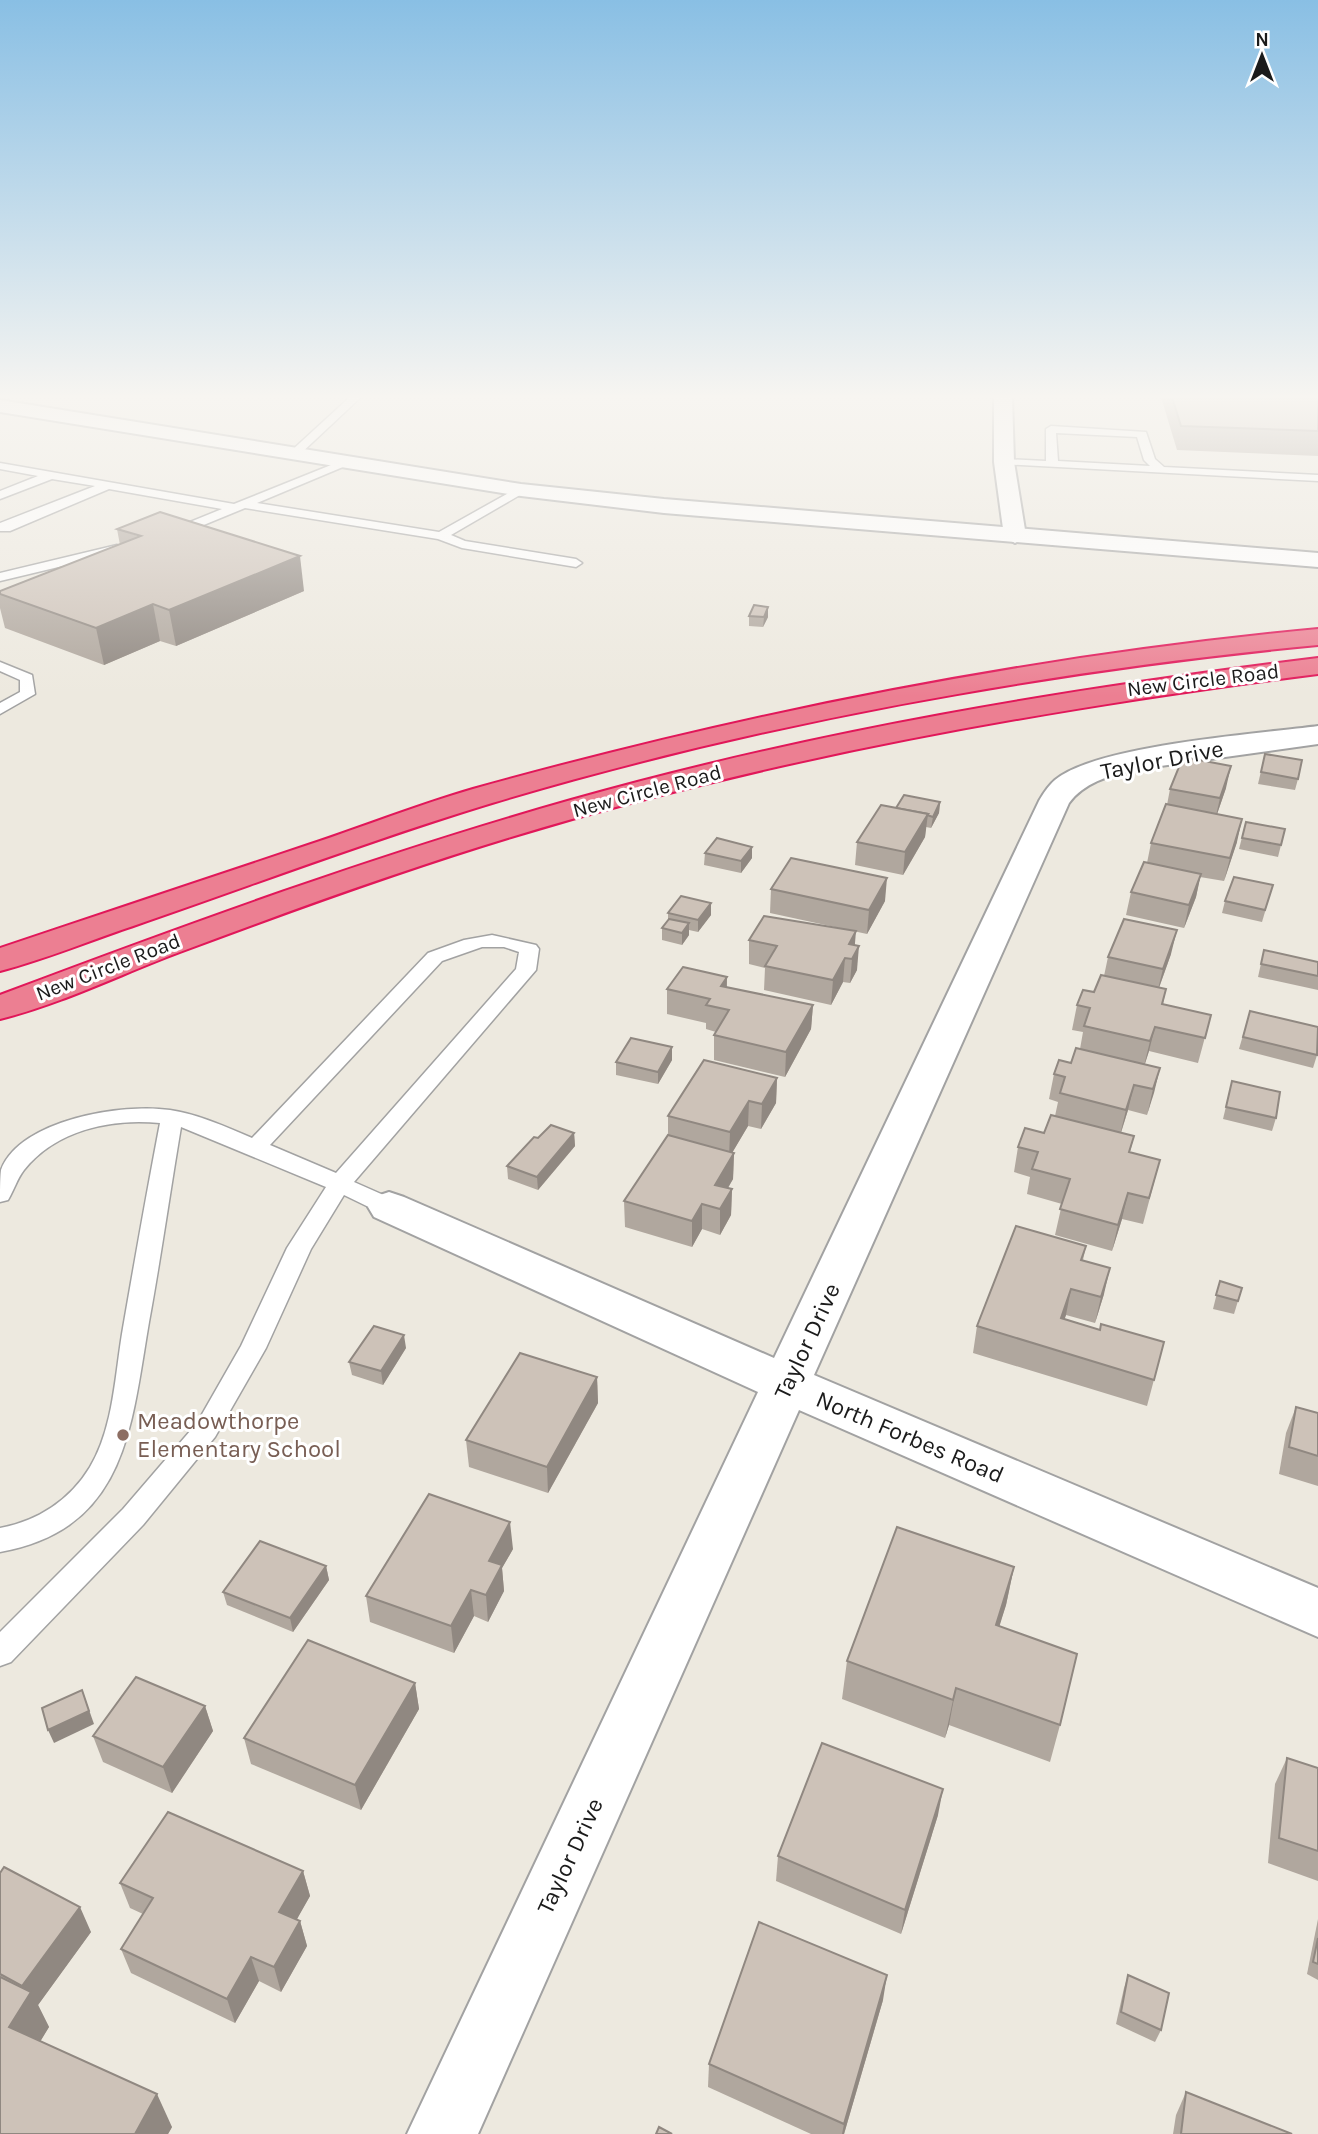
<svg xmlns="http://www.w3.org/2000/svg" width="1318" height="2134" viewBox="0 0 1318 2134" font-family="Karla,sans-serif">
  <rect width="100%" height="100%" fill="#ede9df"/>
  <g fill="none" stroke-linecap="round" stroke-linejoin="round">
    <g stroke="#a2a2a2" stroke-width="3">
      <g id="service">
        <polygon points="350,397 361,397 298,456 290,456 290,452"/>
        <path d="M 1051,426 L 1146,432 L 1155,459 L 1164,467 L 1318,475 L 1318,481 L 1000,464 L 1000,460 L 1004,459 L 1046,461 L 1046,429 ZM 1056,433 L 1137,437 L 1144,460 L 1150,466 L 1058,461 Z"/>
        <polygon points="346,459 350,460 350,464 257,503 439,532 521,486 525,488 525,492 451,535 465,541 576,559 582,563 576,567 462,548 438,539 245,508 172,538 168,537 168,531 222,509 109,489 10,531 0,531 0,523 95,486 52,479 0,499 0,491 38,476 0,469 0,463 234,504"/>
        <polygon points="117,545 123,549 121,552 0,581 0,573"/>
        <polygon points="0,662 32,675 35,694 0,714 0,703 20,692 20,680 0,671"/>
        <path d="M 492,935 L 536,945 L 539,949 L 536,970 L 354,1182 L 397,1201 L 401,1207 L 397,1213 L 381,1213 L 344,1195 L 311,1249 L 266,1348 L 215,1437 L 143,1525 L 11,1662 L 0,1666 L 0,1632 L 123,1509 L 197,1423 L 241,1346 L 287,1248 L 326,1187 L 181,1127 C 170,1192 161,1257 149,1322 C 131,1427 127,1529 0,1552 L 0,1528 C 38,1521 70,1500 90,1467 C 114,1427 115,1373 123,1328 C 135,1259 147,1191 160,1123 C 111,1118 56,1130 24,1170 C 17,1179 14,1190 8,1200 L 0,1202 C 0,1192 0,1178 1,1170 C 20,1119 124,1103 170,1110 C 198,1114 226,1127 252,1138 L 428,953 L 464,940 ZM 482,947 L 504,947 L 519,952 L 516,969 L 336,1173 L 270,1145 L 442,961 Z"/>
      </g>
    </g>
    <g stroke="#a2a2a2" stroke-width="4">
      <g id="minor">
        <polygon points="994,397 1012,397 1014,462 1026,536 1015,543 1004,536 994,462"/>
        <path d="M 1318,726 L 1318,744 L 1132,770 C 1108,776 1084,783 1069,803 L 814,1375 L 1318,1588 L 1318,1637 L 799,1410 L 478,2134 L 407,2134 L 758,1392 L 374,1217 L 368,1207 L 374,1197 L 389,1192 L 404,1197 L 774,1358 L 1039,801 C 1043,794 1049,785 1055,780 C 1097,745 1259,734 1318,726 Z"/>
      </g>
    </g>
    <g stroke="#a2a2a2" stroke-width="4">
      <polygon id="tertiary" points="0,400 521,484 664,499 1318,553 1318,567 664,513 521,496 0,412"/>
    </g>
    <g stroke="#e11759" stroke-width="4">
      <g id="motorway">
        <path d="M 1318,629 L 1318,645 C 1045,671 755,724 492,803 C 373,839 255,884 136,925 C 91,940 46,959 0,971 L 0,948 C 104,913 207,879 311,844 C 365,826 418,805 473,789 C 749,712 1033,656 1318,629 Z"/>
        <path d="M 1318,658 L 1318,674 C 1045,709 774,757 511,837 C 399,871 289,911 180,952 C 121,974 61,1004 0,1019 L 0,995 C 188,924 377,855 571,800 C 815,731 1066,689 1318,658 Z"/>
      </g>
    </g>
    <use href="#service" fill="#fff" fill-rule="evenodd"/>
    <use href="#minor" fill="#fff" fill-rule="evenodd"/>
    <use href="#tertiary" fill="#fff" fill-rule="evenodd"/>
    <use href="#motorway" fill="#ec7f92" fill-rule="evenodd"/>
  </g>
  <g fill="#b0a79e">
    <polygon points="1161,397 1318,397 1318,456 1177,450"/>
    <polygon points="117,529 304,591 176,646 160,641 104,665 5,628 0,608 0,591 120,545"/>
    <polygon points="768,607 768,617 763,627 749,626 749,616"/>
    <polygon points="1265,754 1298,779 1295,790 1258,784"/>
    <polygon points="1226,788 1217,814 1237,842 1224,881 1200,877 1196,897 1184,928 1126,915 1131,892 1147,863 1151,843 1167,805 1170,789"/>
    <polygon points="940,802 939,813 931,828 926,827 925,837 903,875 855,865 857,842 896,808"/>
    <polygon points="1246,822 1285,829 1278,857 1239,849"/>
    <polygon points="752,847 752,858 741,873 704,865 705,853"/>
    <polygon points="1273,885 1262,922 1222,913 1225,901"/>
    <polygon points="771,889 885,901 867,934 770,913"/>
    <polygon points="668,913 711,915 698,932 689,930 689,935 682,945 662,940 662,928 668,920"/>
    <polygon points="749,940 855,945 857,970 850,983 843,982 831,1005 764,990 765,968 749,964"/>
    <polygon points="1264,950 1318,962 1318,990 1258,977"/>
    <polygon points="1171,954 1159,988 1166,989 1163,1004 1211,1015 1198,1063 1149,1051 1145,1064 1160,1068 1147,1115 1128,1110 1121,1133 1134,1136 1130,1152 1160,1160 1143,1224 1122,1219 1112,1251 1055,1235 1062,1204 1027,1194 1030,1177 1014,1172 1018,1147 1044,1133 1055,1116 1058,1102 1049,1099 1054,1074 1071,1063 1080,1049 1083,1032 1072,1030 1077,1005 1094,992 1104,976 1108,957"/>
    <polygon points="727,977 727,988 813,1005 811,1029 785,1077 714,1060 714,1035 716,1032 706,1029 706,1023 667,1014 667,989"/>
    <polygon points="1250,1011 1318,1052 1313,1068 1239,1049"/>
    <polygon points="672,1047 672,1060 658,1084 616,1075 616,1062"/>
    <polygon points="777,1078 776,1103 761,1129 748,1126 732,1153 734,1153 733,1179 728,1188 732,1189 731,1215 720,1235 702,1229 692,1247 625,1227 624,1201 668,1135 668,1116"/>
    <polygon points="1232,1081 1276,1118 1272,1131 1223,1119"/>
    <polygon points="574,1133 575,1146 538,1190 508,1179 507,1166"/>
    <polygon points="1086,1246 1083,1260 1104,1294 1095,1323 1066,1315 1064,1319 1099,1330 1164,1342 1147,1406 973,1353 977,1326"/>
    <polygon points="1220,1281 1238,1301 1234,1314 1213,1309"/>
    <polygon points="406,1348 383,1385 352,1375 349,1362"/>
    <polygon points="597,1377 598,1403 548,1493 469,1467 466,1440"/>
    <polygon points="1296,1407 1318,1413 1318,1486 1279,1474 1286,1433"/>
    <polygon points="513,1549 502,1568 504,1591 488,1622 474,1616 454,1653 370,1622 366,1596"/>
    <polygon points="326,1566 329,1580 293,1632 227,1605 223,1592"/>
    <polygon points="1014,1567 1006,1605 999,1626 1060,1725 1050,1762 949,1725 945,1738 842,1699 847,1661"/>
    <polygon points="415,1683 419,1709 361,1810 251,1764 244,1738"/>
    <polygon points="205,1706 213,1731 172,1793 103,1762 93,1736"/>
    <polygon points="1287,1758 1318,1768 1318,1881 1268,1863 1275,1784"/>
    <polygon points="938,1815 901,1934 776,1881 778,1856"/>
    <polygon points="303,1871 310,1896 296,1920 300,1921 307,1946 281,1992 259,1981 235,2023 131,1973 121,1949 143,1914 130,1908 120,1883"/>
    <polygon points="0,1873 91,1932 38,2005 49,2027 40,2041 172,2127 168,2134 0,2134"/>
    <polygon points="1318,1919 1318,1980 1307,1974"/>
    <polygon points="1128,1975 1161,2030 1155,2042 1116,2024 1124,1988"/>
    <polygon points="883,2000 844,2134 811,2134 708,2087 709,2064"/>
    <polygon points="1186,2092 1292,2134 1173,2134 1176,2115"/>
  </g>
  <g fill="#908881">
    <polygon points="300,556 304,591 176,646 169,610"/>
    <polygon points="153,604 160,641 104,665 96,628"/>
    <polygon points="768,607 768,617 763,627 764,617"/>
    <polygon points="1231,766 1226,788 1215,820 1220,798"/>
    <polygon points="940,802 939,813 931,828 933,817"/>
    <polygon points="928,814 925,837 903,875 905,852"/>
    <polygon points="1242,819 1237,842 1224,881 1230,858"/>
    <polygon points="752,847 752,858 741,873 741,861"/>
    <polygon points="1201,874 1196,897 1184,928 1189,905"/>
    <polygon points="887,878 885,901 867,934 869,910"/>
    <polygon points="711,903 711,915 698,932 698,920"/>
    <polygon points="689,923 689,935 682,945 682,933"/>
    <polygon points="1177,930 1171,954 1157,993 1163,969"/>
    <polygon points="856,931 854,955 849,944"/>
    <polygon points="859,946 857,970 850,983 852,959"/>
    <polygon points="845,958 843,982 831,1005 833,980"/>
    <polygon points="727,977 726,1001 721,986"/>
    <polygon points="813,1005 811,1029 785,1077 786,1052"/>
    <polygon points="1155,1027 1149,1051 1144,1066 1150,1041"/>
    <polygon points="672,1047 672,1060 658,1084 658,1072"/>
    <polygon points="1160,1068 1154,1093 1147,1115 1153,1089"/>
    <polygon points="777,1078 776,1103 761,1129 762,1104"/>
    <polygon points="1134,1085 1128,1110 1120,1135 1126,1110"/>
    <polygon points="749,1101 748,1126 729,1158 730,1132"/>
    <polygon points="574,1133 575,1146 538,1190 537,1177"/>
    <polygon points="734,1153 733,1179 716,1208 715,1185"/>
    <polygon points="732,1189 731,1215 720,1235 720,1209"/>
    <polygon points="1128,1193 1122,1219 1112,1251 1118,1225"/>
    <polygon points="702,1204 702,1229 692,1247 692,1221"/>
    <polygon points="1110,1268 1104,1294 1095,1323 1101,1297"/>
    <polygon points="1071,1289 1066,1315 1056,1345 1061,1318"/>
    <polygon points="404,1335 406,1348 383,1385 381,1371"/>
    <polygon points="597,1377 598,1403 548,1493 547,1467"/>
    <polygon points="510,1522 513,1549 502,1568 504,1591 488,1622 486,1595 489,1561"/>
    <polygon points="326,1566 329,1580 293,1632 290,1618"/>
    <polygon points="1014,1567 1006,1605 988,1663 996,1625"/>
    <polygon points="471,1590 474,1616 454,1653 451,1626"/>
    <polygon points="415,1683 419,1709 361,1810 355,1785"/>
    <polygon points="956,1688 949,1725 945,1738 953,1700"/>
    <polygon points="82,1690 94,1724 54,1743 48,1730"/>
    <polygon points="205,1706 213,1731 172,1793 163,1767"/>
    <polygon points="943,1789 938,1815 901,1934 905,1910"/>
    <polygon points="303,1871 310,1896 287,1937 279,1912"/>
    <polygon points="80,1907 91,1932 38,2005 49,2027 28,2062 9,2027 28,1997 22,1986"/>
    <polygon points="300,1921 307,1946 281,1992 274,1967"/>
    <polygon points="251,1957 259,1981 235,2023 227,1999"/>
    <polygon points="887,1975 883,2000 844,2134 842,2134 844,2124"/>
    <polygon points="157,2094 172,2127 168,2134 135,2134"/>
  </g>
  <g fill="#cdc2b8" stroke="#908881" stroke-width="2">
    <polygon points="1172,397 1318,397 1318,431 1181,426"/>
    <polygon points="160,512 300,556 169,610 153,604 96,628 0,594 0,591 141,536 117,529"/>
    <polygon points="754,605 768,607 764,617 749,616"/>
    <polygon points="1265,754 1302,760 1298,779 1261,772"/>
    <polygon points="1183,757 1231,766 1220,798 1170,789"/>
    <polygon points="904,795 940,802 933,817 927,815 928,814 896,808"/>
    <polygon points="1166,804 1242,819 1230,858 1151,843"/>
    <polygon points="881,805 928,814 905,852 857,842"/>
    <polygon points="1246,822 1285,829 1281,845 1242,838"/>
    <polygon points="717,838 752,847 741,861 705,853"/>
    <polygon points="791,858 887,878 869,910 771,889"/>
    <polygon points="1144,862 1201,874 1189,905 1131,892"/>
    <polygon points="1234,877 1273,885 1265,910 1225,901"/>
    <polygon points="681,896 711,903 698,920 668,913"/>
    <polygon points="764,916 856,931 849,944 859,946 852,959 845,958 833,980 765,966 777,946 749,940"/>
    <polygon points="669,919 689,923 682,933 662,928"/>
    <polygon points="1124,919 1177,930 1163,969 1108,957"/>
    <polygon points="1264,950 1318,962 1318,976 1261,964"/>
    <polygon points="683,967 727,977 721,986 813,1005 786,1052 714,1035 729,1010 706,1005 710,999 667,989"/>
    <polygon points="1101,975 1166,989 1162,1004 1211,1015 1205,1038 1155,1027 1150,1041 1084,1026 1090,1008 1077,1005 1083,990 1094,992"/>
    <polygon points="1250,1011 1318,1027 1317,1055 1243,1037"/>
    <polygon points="631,1038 672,1047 658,1072 616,1062"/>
    <polygon points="1076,1048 1160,1068 1153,1089 1134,1085 1126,1110 1060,1093 1065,1077 1054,1074 1059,1060 1071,1063"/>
    <polygon points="704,1060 777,1078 762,1104 749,1101 730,1132 668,1116"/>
    <polygon points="1232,1081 1280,1092 1276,1118 1226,1107"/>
    <polygon points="1051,1115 1134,1136 1129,1152 1160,1160 1149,1198 1128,1193 1118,1225 1060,1209 1070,1179 1032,1169 1038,1152 1018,1147 1025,1128 1044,1133"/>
    <polygon points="551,1125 574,1133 537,1177 507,1166 534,1137 538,1138"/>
    <polygon points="668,1135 734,1153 715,1185 732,1189 720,1209 702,1204 692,1221 624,1201"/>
    <polygon points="1016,1226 1086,1246 1081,1260 1110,1268 1101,1297 1071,1289 1061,1318 1100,1330 1101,1324 1164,1342 1154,1380 977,1326"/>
    <polygon points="1220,1281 1242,1288 1238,1301 1216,1295"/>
    <polygon points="374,1326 404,1335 381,1371 349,1362"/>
    <polygon points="520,1353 597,1377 547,1467 466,1440"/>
    <polygon points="1296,1407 1318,1413 1318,1456 1289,1447"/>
    <polygon points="429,1494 510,1522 489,1561 502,1565 486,1595 471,1590 451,1626 366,1596"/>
    <polygon points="897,1527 1014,1567 996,1625 1077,1654 1060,1725 956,1688 953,1700 847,1661"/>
    <polygon points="260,1541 326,1566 290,1618 223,1592"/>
    <polygon points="308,1640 415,1683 355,1785 244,1738"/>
    <polygon points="136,1677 205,1706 163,1767 93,1736"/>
    <polygon points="82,1690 89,1711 48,1730 42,1708"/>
    <polygon points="822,1743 943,1789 905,1910 778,1856"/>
    <polygon points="1287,1758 1318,1768 1318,1851 1279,1838"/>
    <polygon points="168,1812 303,1871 279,1912 300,1921 274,1967 251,1957 227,1999 121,1949 153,1898 120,1883"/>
    <polygon points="4,1867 80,1907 22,1986 0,1974 0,1873"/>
    <polygon points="759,1922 887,1975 844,2124 709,2064"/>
    <polygon points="1318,1938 1318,1964 1313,1962"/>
    <polygon points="1128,1975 1169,1993 1161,2030 1121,2012"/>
    <polygon points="0,1977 31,1992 9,2027 157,2094 135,2134 0,2134"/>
    <polygon points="1186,2092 1292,2134 1181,2134"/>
    <polygon points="659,2127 672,2134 656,2134"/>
  </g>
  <linearGradient id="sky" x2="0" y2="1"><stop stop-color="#89bfe4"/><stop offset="0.57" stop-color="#f7f5f1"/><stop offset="1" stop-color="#f7f5f1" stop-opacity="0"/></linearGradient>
  <rect width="1318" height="696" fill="url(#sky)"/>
  <circle fill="#8d6e63" stroke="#fff" stroke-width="2.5" cx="123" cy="1435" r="7"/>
  <g text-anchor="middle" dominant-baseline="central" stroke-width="6" stroke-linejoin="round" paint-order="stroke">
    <g font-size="21" fill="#1b1b1b" stroke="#fff">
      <text transform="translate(1203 680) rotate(-7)">New Circle Road</text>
      <text transform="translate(647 791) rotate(-15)">New Circle Road</text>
      <text transform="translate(108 967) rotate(-21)">New Circle Road</text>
    </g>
    <g font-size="24" fill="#1b1b1b" stroke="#fff">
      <text transform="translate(1162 760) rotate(-11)">Taylor Drive</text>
      <text transform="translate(807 1341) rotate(-65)">Taylor Drive</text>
      <text transform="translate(910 1437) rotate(23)">North Forbes Road</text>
      <text transform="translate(570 1856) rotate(-65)">Taylor Drive</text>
    </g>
    <g font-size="24" fill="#785e54" stroke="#fff" text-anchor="start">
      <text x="137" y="1421">Meadowthorpe<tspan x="137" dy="28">Elementary School</tspan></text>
    </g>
  </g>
  <g transform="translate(1262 56)" stroke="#ffffff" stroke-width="5" paint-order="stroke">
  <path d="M0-5L12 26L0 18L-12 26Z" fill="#1b1b1b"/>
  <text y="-10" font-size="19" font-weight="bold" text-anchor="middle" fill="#1b1b1b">N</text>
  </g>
</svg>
